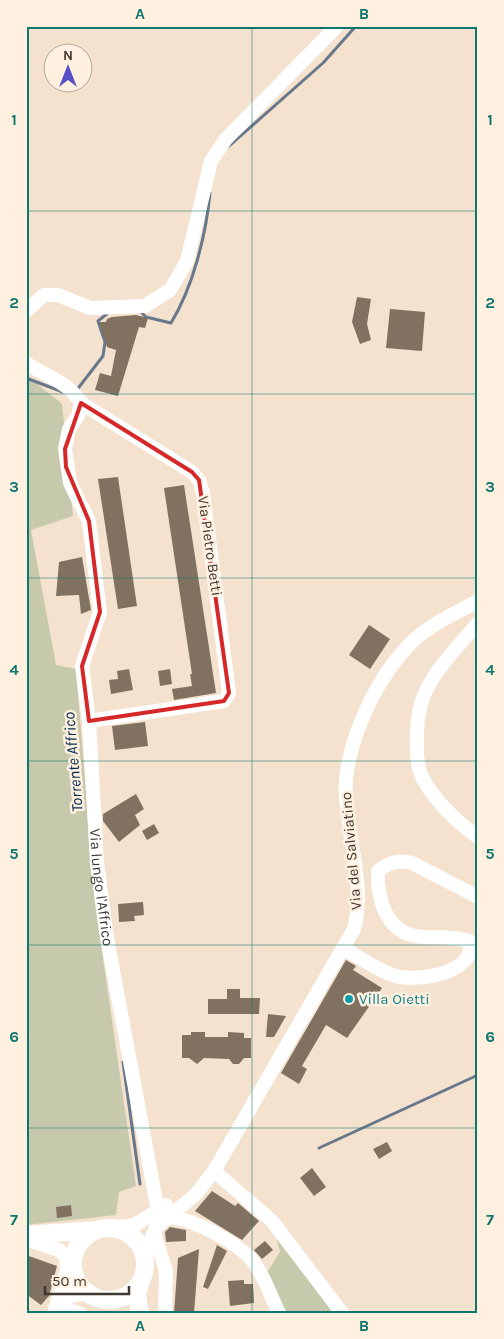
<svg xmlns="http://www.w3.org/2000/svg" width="504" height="1339" viewBox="0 0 504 1339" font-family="Karla,sans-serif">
  <rect width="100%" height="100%" fill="#f4e2cf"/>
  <g fill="#c6c9ac">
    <polygon points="26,375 62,404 73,516 31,530 56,665 76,669 95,903 136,1186 119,1192 116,1215 26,1225"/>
    <polygon points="272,1221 345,1313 284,1313 266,1274 280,1252"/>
  </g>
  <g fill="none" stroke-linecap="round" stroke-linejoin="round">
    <g stroke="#68788b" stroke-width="3">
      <polyline points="228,147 323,63 356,26"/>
      <path d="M 140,311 L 146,317 L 171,323 C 193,287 206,235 210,193"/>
      <polyline points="26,378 63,392"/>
      <polyline points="76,391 103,356 105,342 98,321 108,313"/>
      <polyline points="123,1062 140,1184"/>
      <polyline points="319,1148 478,1075"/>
    </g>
  </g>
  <g fill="#817160">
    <polygon points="357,297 371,299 367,324 371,340 360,344 352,322"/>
    <polygon points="390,309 425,312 422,351 386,348"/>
    <polygon points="136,315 148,318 145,328 139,327 118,396 95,390 100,373 111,376 116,350 107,347 99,322 106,322 107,319 112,317"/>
    <polygon points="118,477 137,606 118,609 98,479"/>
    <polygon points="184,485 216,693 174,700 172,689 192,686 190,674 192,674 164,488"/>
    <polygon points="82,557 91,610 81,614 79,595 56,596 59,562"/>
    <polygon points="369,625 390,639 370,669 349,655"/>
    <polygon points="129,669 133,690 111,694 109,680 118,679 117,671"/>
    <polygon points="170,669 172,684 160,686 158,671"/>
    <polygon points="145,722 148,746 115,750 112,726"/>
    <polygon points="136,794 144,809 135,815 140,825 119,842 103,821 103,814"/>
    <polygon points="154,824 159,833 147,840 142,831"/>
    <polygon points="143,902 144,915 134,916 135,921 119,922 118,904"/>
    <polygon points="346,960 356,966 353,970 382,988 347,1038 326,1025 302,1066 307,1069 299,1084 281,1073"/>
    <polygon points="227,989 240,989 240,998 260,998 259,1014 208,1014 208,999 227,999"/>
    <polygon points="268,1014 286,1016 274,1037 266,1037"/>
    <polygon points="191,1032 205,1032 205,1037 228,1037 228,1032 244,1033 244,1038 251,1038 251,1058 244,1058 239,1064 233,1064 229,1059 204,1058 197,1064 189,1058 182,1058 182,1035 191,1035"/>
    <polygon points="387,1142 392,1151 379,1159 373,1149"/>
    <polygon points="312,1168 326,1187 314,1196 300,1178"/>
    <polygon points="212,1191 235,1206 238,1203 259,1221 242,1240 195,1211"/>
    <polygon points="71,1205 72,1216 57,1218 56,1207"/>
    <polygon points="170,1227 186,1230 186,1241 166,1242 165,1232"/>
    <polygon points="265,1241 273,1250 262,1259 254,1250"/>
    <polygon points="217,1245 227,1251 208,1289 203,1287"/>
    <polygon points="199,1249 194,1313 174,1313 178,1258"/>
    <polygon points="26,1255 57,1266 49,1296 41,1305 26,1294"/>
    <polygon points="244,1280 244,1284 253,1284 254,1303 230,1306 228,1281"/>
  </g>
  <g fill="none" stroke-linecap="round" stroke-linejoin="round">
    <g stroke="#fff" stroke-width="14">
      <polyline points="26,311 44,295 58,295 90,308 145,306 170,290 187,261 211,161 226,139 337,26"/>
      <path id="s1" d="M 26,363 C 45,376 69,382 81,403 L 78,416 L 69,429 L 65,449 L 70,483 L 89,521 L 100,612 L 82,666 L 89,721 L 97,863 L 107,938 L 156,1201 L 162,1213 L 149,1244 L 145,1261"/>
      <polyline points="81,403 192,472 199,480 203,493 229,693 224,701 89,721"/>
      <path d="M 478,623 C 458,647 430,673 421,704 C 416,722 414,763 423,779 C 436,802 457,822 478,837"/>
      <path d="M 344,949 C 360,957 379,972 396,976 C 416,982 479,973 469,941 C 451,935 433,939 415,936 C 385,930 377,897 378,871 C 389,862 398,860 412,863 L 478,897"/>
      <polyline points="214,1171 272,1221 342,1313"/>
      <path d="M 168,1217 C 192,1218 241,1244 255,1264 C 265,1278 271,1297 279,1313"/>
      <path d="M 159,1225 L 196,1194 L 214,1171 L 354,929 C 364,893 352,853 348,816 C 346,802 344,786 347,771 C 354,726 380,673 413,641 C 431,624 456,613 478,601"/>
      <polyline points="112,1228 135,1225 166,1205"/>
      <polyline points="154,1233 166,1271 165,1313"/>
      <polyline points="26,1239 59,1250 66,1257 67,1269 56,1307"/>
      <polyline points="65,1299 71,1293 75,1278"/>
      <polyline points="56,1307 79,1313"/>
      <polyline points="55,1309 71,1296 87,1293"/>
    </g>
    <g stroke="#fff" stroke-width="18">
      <circle cx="109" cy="1264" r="36"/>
      <polyline points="26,1235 96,1230"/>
      <polyline points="140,1313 137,1295 140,1283"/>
    </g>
  </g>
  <path fill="none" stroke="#d62828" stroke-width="4" stroke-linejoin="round" d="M 81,403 L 192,472 L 199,480 L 229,693 L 224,701 L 89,721 L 82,666 L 100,612 L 89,521 L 66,467 L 65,449 Z"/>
  <path fill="none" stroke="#0f766e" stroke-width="1" stroke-opacity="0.55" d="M 252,26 L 252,1313M 26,211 L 478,211M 26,394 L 478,394M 26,578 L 478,578M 26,761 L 478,761M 26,945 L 478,945M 26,1128 L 478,1128"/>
  <circle fill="#0f9aa8" stroke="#fff0e0" stroke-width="2" cx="349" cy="999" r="5"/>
  <g text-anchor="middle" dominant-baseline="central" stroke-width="5" stroke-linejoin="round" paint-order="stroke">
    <g font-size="15" fill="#3f3831" stroke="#fff0e0">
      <text transform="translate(210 546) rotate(82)">Via Pietro Betti</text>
      <text transform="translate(351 851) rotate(-95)">Via del Salviatino</text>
      <text stroke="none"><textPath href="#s1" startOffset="566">Via lungo l'Affrico</textPath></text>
    </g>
    <g font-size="15" fill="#0d838f" stroke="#fff0e0" text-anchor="start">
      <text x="359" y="999">Villa Oietti</text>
    </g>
    <g font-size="16" font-style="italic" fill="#012a52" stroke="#fff0e0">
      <text transform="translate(73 762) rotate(-95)">Torrente Affrico</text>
    </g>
  </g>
  <rect width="504" height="1339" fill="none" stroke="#fff0e0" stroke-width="55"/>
  <g transform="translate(68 68)"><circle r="24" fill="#fff0e0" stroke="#b2a69a"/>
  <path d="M0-4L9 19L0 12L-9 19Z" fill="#5750c7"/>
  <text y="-8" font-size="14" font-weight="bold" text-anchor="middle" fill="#3f3831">N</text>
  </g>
  <path d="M45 1286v8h84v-8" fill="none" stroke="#3f3831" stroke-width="2.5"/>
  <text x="52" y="1286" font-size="15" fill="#3f3831" stroke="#fff0e0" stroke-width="4" paint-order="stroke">50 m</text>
  <rect x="28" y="28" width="448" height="1284" fill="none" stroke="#0f766e" stroke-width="2"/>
  <g font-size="16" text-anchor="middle" font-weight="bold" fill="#0f766e">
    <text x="140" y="19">A</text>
    <text x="364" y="19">B</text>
    <text x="14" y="125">1</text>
    <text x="490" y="125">1</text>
    <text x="14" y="308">2</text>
    <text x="490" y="308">2</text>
    <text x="14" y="492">3</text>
    <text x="490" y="492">3</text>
    <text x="14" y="675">4</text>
    <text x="490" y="675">4</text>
    <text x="14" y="859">5</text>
    <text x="490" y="859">5</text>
    <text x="14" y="1042">6</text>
    <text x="490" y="1042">6</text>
    <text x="14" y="1225">7</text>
    <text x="490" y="1225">7</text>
    <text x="140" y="1331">A</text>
    <text x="364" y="1331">B</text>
  </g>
</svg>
